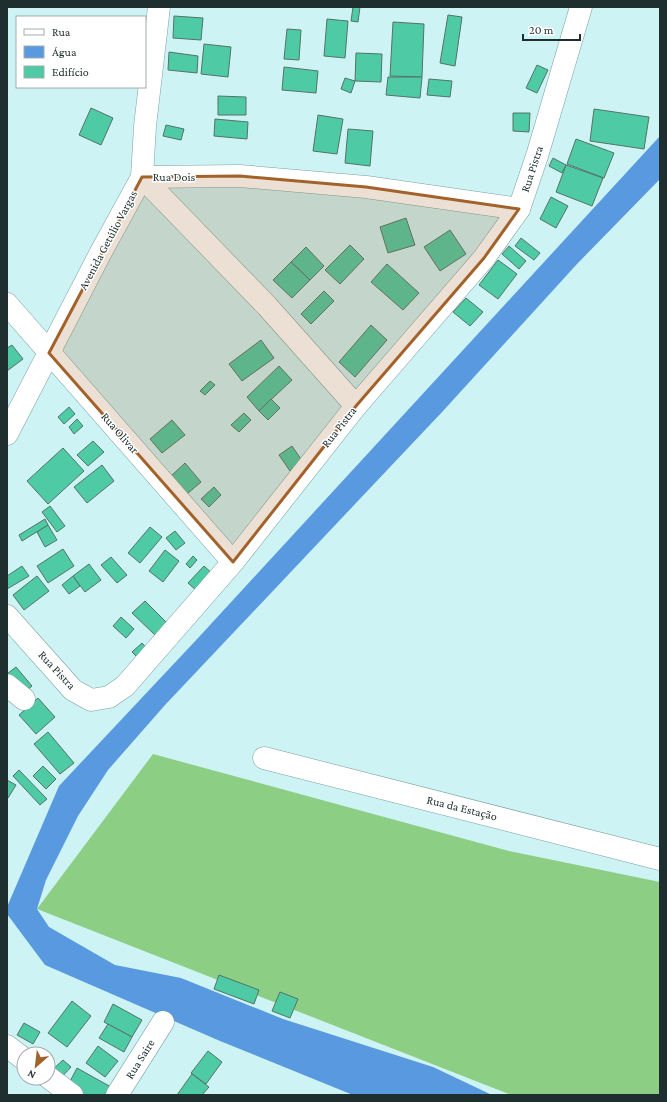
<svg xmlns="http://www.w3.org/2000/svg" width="667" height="1102" viewBox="0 0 667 1102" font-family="'Crimson Pro',serif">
  <rect width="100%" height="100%" fill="#cdf3f4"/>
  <polygon fill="#8ccf84" points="153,754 509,851 660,882 660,1095 511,1095 37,909"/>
  <polygon fill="#5899df" points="660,136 660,179 577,264 443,411 165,705 108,770 78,816 46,880 37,909 49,927 115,965 181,978 283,1019 433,1067 492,1095 353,1095 220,1041 45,965 7,914 7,907 59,786 199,637"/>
  <g fill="#4ecaa4" stroke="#547367">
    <polygon points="353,7 360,7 358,22 351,21"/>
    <polygon points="448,15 462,17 455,66 440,63"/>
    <polygon points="174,16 203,18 201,40 173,38"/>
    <polygon points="327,19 348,21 345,58 324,56"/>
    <polygon points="393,22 424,24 422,77 390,76"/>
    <polygon points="287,29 301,30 299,60 284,59"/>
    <polygon points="204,44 231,47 228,77 201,74"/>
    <polygon points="169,52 198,56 197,73 168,70"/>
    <polygon points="356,53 382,54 381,82 355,81"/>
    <polygon points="537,65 548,70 537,93 526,88"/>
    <polygon points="284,67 318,71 316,93 282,90"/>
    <polygon points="388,77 422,77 420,98 386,95"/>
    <polygon points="345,78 355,81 351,93 341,89"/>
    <polygon points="429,79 452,81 450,97 427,95"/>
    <polygon points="218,96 246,97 246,115 218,115"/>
    <polygon points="91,108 113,118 101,145 79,135"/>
    <polygon points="594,109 649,117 644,149 590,141"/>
    <polygon points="513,113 530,113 529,132 513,131"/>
    <polygon points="318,115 343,119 337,154 313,151"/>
    <polygon points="215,119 248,122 247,139 214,136"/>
    <polygon points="166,125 184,129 181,140 163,136"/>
    <polygon points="348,129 373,131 370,166 345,163"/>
    <polygon points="576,139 614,153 604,178 567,164"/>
    <polygon points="553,158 566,165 562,173 549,166"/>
    <polygon points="566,165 603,178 592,206 556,192"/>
    <polygon points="551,197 568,206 556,228 540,219"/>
    <polygon points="406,218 415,245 388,253 380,227"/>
    <polygon points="450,230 466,254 440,271 424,247"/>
    <polygon points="521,238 540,253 534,260 515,246"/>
    <polygon points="350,245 364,259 340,284 325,270"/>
    <polygon points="509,246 526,261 519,269 502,254"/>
    <polygon points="306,247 324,266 310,280 291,262"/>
    <polygon points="498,260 517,274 498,299 479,285"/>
    <polygon points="291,262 310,280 292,298 273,280"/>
    <polygon points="387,264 419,293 403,310 371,282"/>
    <polygon points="324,291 334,301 311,324 301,314"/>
    <polygon points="466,298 483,312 470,326 453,312"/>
    <polygon points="371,325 387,340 355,377 339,362"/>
    <polygon points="261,340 274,358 242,381 229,364"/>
    <polygon points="12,345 23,359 7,371 7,348"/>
    <polygon points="279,366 292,380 259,411 247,397"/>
    <polygon points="210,381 215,385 205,395 200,391"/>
    <polygon points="271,399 280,408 268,420 259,411"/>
    <polygon points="69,407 75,414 64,424 58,417"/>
    <polygon points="244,413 251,420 239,432 231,425"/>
    <polygon points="77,419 83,426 74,434 69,427"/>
    <polygon points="172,420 185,435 162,453 150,439"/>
    <polygon points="93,441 104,452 88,466 77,455"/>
    <polygon points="292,446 303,462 290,471 279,455"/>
    <polygon points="63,448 84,471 48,504 27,481"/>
    <polygon points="185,463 201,482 187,494 171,476"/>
    <polygon points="102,465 114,481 87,503 74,487"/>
    <polygon points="214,487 221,495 209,507 201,499"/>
    <polygon points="50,506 65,526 57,532 42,512"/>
    <polygon points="45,519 48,525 22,541 19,535"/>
    <polygon points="48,525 57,540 45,547 37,532"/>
    <polygon points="150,527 162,537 140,563 128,553"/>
    <polygon points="175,531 185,543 176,550 166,538"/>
    <polygon points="63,549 74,566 48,583 37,566"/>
    <polygon points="165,550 179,561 163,582 149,571"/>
    <polygon points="193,556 197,560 190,568 186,564"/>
    <polygon points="111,557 127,575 117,583 101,565"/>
    <polygon points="89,564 101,580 85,592 73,576"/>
    <polygon points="22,566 29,576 7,589 7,576"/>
    <polygon points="204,566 214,575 198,592 188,583"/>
    <polygon points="37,576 49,591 24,610 13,595"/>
    <polygon points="73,576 80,586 69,594 62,585"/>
    <polygon points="145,601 168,624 156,636 132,613"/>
    <polygon points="121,617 134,629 126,638 113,626"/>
    <polygon points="142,643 148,650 139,659 132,652"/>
    <polygon points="16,667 32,686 23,694 7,674"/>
    <polygon points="38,698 55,717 36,734 19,715"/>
    <polygon points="48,732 74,763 60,774 34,744"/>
    <polygon points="43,766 56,779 46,789 33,776"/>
    <polygon points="19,770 47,799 40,805 13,776"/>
    <polygon points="7,780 16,785 8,798 7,797"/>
    <polygon points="219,975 259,990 254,1004 214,989"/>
    <polygon points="280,992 298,999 290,1018 272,1011"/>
    <polygon points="72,1001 91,1016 67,1047 48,1033"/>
    <polygon points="113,1004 142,1020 132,1037 104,1022"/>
    <polygon points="24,1023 40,1032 33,1044 17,1035"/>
    <polygon points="108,1024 132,1037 124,1052 99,1038"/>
    <polygon points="98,1046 118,1061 105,1077 86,1063"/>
    <polygon points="208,1051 222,1062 206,1084 191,1073"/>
    <polygon points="63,1060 71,1067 58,1081 50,1072"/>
    <polygon points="77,1068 111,1087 106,1095 77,1095 66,1089"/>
    <polygon points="192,1074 209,1087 202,1095 177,1095"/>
  </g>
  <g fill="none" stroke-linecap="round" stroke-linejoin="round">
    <g stroke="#7ca0a0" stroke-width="23">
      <g id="minor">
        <polyline points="142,177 240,176 366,187 519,209"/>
        <polyline points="142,177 267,306 356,406"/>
        <polyline points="7,304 233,562"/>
        <polyline points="7,434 101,252 142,177 145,126 159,7"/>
        <polyline points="7,616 73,690 91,700 109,697 125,686 233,562 356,406 484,258 519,209 537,156 581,7"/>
        <polyline points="7,685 24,699"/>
        <polyline points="264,758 660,859"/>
        <polyline points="7,1046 24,1059"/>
        <polyline points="48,1077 72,1095"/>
        <polyline points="117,1095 163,1022"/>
      </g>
    </g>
    <use href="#minor" stroke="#fff" stroke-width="22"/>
  </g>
  <path fill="#a2622a" fill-opacity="0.2" stroke="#a2622a" stroke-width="3" stroke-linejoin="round" d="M 240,176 L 366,187 L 519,209 L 484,258 L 356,406 L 233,562 L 49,353 L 142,177 Z"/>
  <g text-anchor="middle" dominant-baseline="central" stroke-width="3" stroke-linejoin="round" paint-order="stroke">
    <g font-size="12" fill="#1f2e2e" stroke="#fff">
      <text transform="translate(532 169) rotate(-72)">Rua Pistra</text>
      <text x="174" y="177">Rua Dois</text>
      <text transform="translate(108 240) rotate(-62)">Avenida Getúlio Vargas</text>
      <text transform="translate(339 427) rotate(-52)">Rua Pistra</text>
      <text transform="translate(120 433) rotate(49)">Rua Olivar</text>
      <text transform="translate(57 670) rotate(47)">Rua Pistra</text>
      <text transform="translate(462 808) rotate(14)">Rua da Estação</text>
      <text transform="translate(140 1059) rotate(-58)">Rua Saire</text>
    </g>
  </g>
  <rect width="667" height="1102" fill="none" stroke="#1f2e2e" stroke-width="16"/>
  <rect x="16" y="16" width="130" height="72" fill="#ffffff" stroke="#a5abab"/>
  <rect x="24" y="29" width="20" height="6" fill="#ffffff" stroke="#a5abab"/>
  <text x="52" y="36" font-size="12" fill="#1f2e2e">Rua</text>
  <rect x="24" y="46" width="20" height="12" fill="#5899df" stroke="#a5abab"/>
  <text x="52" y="56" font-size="12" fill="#1f2e2e">Água</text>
  <rect x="24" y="66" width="20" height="12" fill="#4ecaa4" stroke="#a5abab"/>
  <text x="52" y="76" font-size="12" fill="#1f2e2e">Edifício</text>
  <g transform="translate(36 1066) rotate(208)"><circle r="19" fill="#ffffff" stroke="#a5abab"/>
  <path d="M0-3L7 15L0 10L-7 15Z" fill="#a2622a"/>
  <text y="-6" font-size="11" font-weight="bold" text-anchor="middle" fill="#1f2e2e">N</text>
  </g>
  <path d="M523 34v6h57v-6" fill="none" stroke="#1f2e2e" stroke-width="2"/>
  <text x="529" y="34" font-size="12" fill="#1f2e2e" stroke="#ffffff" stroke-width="3" paint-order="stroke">20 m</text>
</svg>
